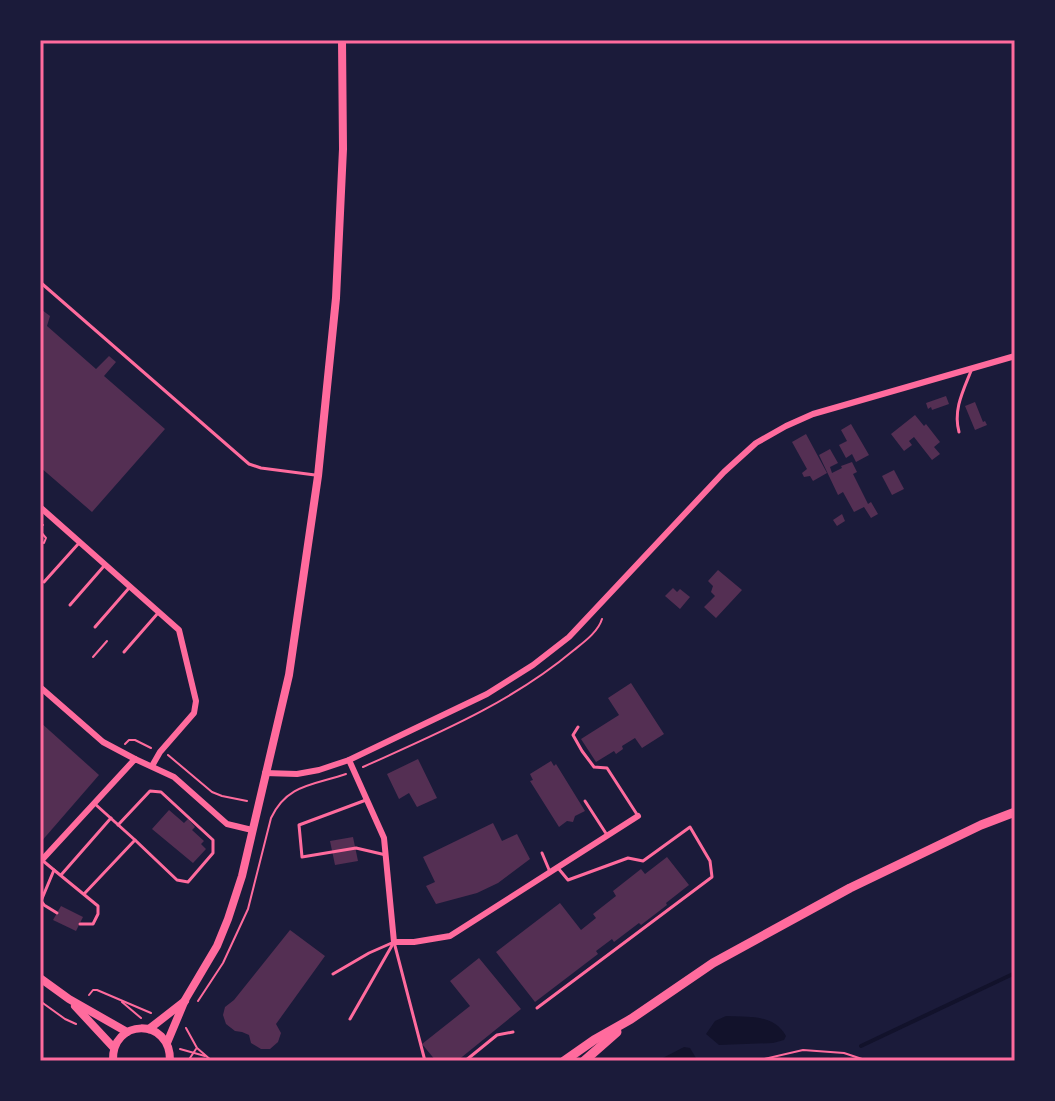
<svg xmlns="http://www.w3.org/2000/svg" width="1055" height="1101" viewBox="0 0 1055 1101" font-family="Lato,sans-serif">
  <rect width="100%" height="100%" fill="#1b1b3a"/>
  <g fill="#12122b">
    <path d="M 726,1016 C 748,1017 774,1014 786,1036 L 784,1040 L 773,1043 L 719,1045 L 706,1034 L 715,1021 Z"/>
    <polygon points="684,1047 690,1048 696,1058 695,1061 657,1061"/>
  </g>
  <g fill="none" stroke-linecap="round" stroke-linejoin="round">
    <g stroke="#12122b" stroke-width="4">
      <polyline points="861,1046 1015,973"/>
      <polyline points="826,1061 831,1059"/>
    </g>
  </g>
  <g fill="#542f53">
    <polygon points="42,310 50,316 47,326 96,369 109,356 116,362 104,376 165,429 92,512 40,467 40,312"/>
    <polygon points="946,396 949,404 932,410 931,407 928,409 926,403"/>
    <polygon points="975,402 983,422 985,421 987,425 975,430 965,406"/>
    <polygon points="915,415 924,426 926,424 940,442 934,447 940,454 932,460 914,437 909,441 912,445 904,451 891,434"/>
    <polygon points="851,424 869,455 856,462 852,454 846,458 839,445 847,441 841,430"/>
    <polygon points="806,434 827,473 813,481 810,476 804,477 802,473 807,469 792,442"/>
    <polygon points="830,449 838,463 830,467 832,473 842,468 841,466 852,462 857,472 853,474 868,504 871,502 878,514 871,518 864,507 854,512 843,492 838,495 819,455"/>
    <polygon points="894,470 904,489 892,495 882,476"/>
    <polygon points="842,514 845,521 837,526 833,520"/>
    <polygon points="718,570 742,590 716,618 704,607 715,596 711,592 713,586 708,581"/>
    <polygon points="673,588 677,592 680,589 690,597 680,609 665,596"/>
    <polygon points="631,683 664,734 642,748 635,738 622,746 623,749 616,754 614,751 596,762 581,739 619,715 608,698"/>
    <polygon points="40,722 99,775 40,843"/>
    <polygon points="418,759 437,798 417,807 409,793 399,799 387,774"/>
    <polygon points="551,761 554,766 556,764 585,811 575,816 573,822 567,821 559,827 530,781 533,780 530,774"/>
    <polygon points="169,810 184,823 188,819 195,827 192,830 204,841 201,844 206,849 193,863 152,829"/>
    <polygon points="493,823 502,841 517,834 530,859 498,883 477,893 436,904 426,886 435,882 423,857"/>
    <polygon points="353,837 358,861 335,865 330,841"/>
    <polygon points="667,857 689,885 666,903 667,905 641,925 639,923 614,942 612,939 596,951 598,954 535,1002 496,952 560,903 581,930 596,918 593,914 616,896 613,891 641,869 645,874"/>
    <polygon points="61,906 83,917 76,931 53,920"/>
    <polygon points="290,930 325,956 276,1024 281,1033 278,1042 270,1049 261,1049 251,1043 249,1035 242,1032 235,1031 226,1024 223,1015 225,1007 234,1000"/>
    <polygon points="479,958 521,1009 457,1061 436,1061 422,1044 470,1006 450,981"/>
  </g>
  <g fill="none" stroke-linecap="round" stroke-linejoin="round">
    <g stroke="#ff6b9d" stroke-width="2">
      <polyline points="40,523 43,525"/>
      <polyline points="40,531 46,538 44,543 40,542"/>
      <polyline points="93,657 107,641"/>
      <polyline points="125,744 129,740 135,740 151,748"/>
      <polyline points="168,755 212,792 222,796 247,801"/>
      <path d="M 363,767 C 436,734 511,703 574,650 C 584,642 598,632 602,619"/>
      <polyline points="89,995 93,990 97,990 151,1013"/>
      <polyline points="40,1001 65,1019 76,1024"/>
      <path d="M 198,1001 L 223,963 L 248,909 L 271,818 C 287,784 314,785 346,774"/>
      <polyline points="122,1002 141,1018"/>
      <polyline points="186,1028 197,1048 212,1061"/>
      <polyline points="180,1049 205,1056"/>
      <polyline points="188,1061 196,1049"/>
      <polyline points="756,1061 803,1050 844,1053 868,1061"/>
    </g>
    <g stroke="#ff6b9d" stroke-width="3">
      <polyline points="40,282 249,464 261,468 315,475"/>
      <path d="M 959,432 C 953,410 963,391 971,371"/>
      <polyline points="44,582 79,543"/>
      <polyline points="70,605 104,566"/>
      <polyline points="95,627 129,588"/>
      <polyline points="124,652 158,613"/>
      <polyline points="578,727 573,735 582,751 594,767 607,768 638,816"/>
      <polyline points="366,800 299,825 302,857 356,848 386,855"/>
      <polyline points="585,801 607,835"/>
      <polyline points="118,825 150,791 161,792 213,840 213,853 188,882 177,880 135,840"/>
      <polyline points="542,853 550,872"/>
      <polyline points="42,860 54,870 41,901 44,905 57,913"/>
      <polyline points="54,870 98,906 98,914 93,924 80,924"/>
      <polyline points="61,875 111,818"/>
      <polyline points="84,894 135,840 95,804"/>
      <polyline points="394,942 425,1061"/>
      <polyline points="333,974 369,953 394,942 350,1019"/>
      <polyline points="537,1008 712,877 710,861 690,827 643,861 628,858 568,880 558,868"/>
      <polyline points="465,1061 497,1035 513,1032"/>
    </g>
    <g stroke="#ff6b9d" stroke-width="6">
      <polyline points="40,507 179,630 196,701 194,713 160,752 152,766"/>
      <polyline points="40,687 103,742 135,759"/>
      <polyline points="349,760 384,838 394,942 414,942 450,936 638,816"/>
      <polyline points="265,773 297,774 319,770 349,760 487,694 533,665 569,637 724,472 756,443 786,426 813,414 1015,356"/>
      <polyline points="40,862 135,759 174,777 227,824 252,830"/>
    </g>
    <g stroke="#ff6b9d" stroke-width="8">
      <polyline points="40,978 69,999 127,1032"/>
      <polyline points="75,1006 114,1048"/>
      <polyline points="149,1029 185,1001"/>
      <polyline points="167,1043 185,1000 217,946 228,919 242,876 289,675 318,476 336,298 343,149 342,40"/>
      <path d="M 113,1061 C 111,1018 171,1017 170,1061"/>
    </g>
    <g stroke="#ff6b9d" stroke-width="9">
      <polyline points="564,1061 594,1040 631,1019 713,963 850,888 981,825 1015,812"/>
      <polyline points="584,1061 617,1032"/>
    </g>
  </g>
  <rect width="1055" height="1101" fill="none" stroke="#1b1b3a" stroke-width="84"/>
  <rect x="42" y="42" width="971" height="1017" fill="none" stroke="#ff6b9d" stroke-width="3"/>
</svg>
